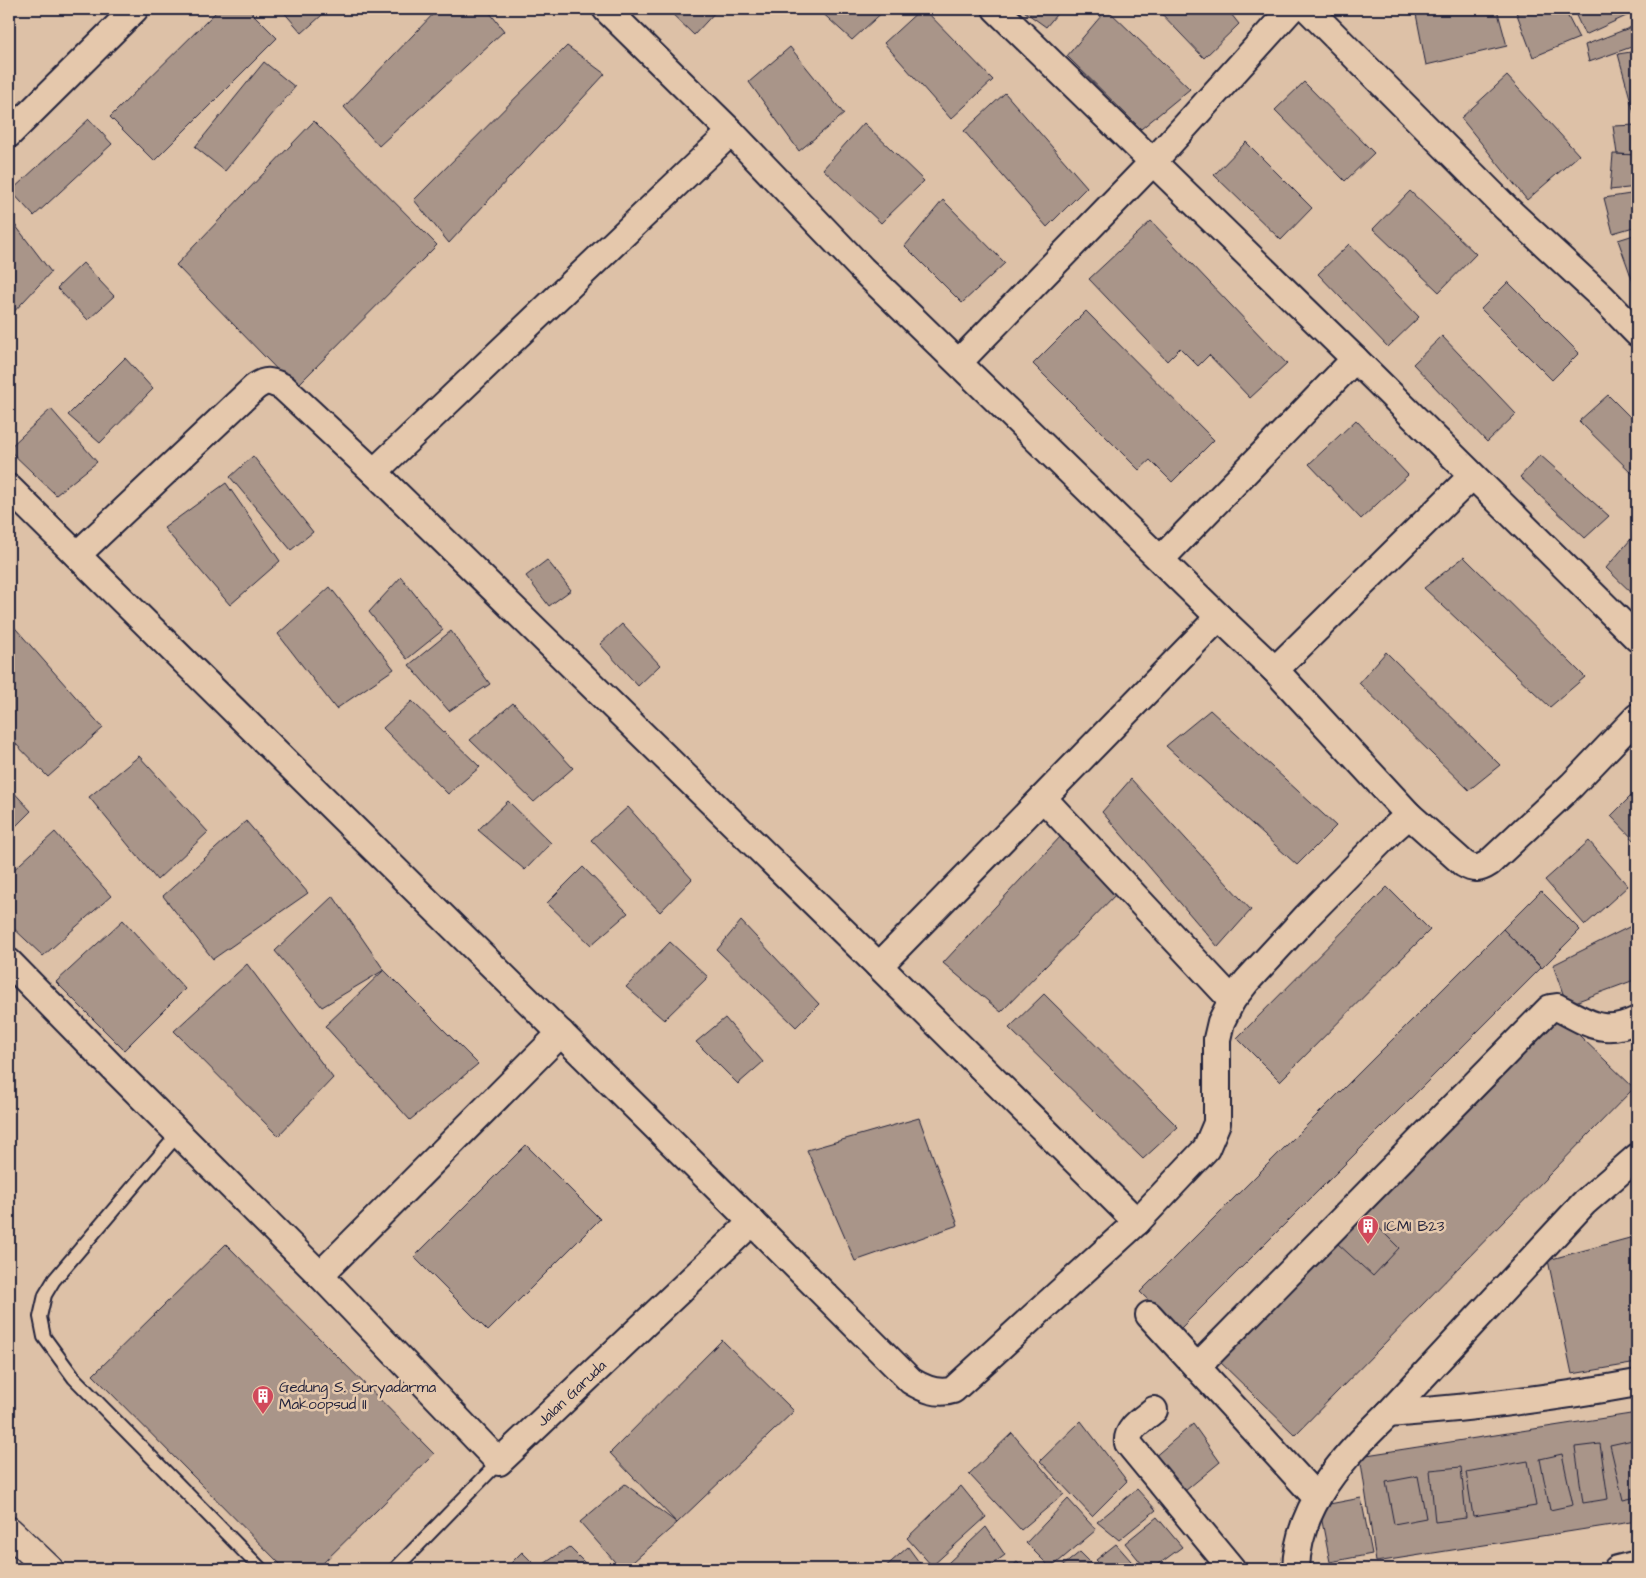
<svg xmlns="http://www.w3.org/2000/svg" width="1646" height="1578" viewBox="0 0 1646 1578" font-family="'Architects Daughter',sans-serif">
  <rect width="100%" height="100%" fill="#ddc1a7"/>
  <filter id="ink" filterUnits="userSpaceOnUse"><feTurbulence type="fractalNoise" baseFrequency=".02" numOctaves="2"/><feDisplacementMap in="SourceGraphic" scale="10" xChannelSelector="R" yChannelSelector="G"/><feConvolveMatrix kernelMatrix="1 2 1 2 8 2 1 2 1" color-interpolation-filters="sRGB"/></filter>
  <g filter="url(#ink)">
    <g fill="#a99589" stroke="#22223b">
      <polygon points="219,9 248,9 277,38 154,161 110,117"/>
      <polygon points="281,9 316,9 322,15 302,33"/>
      <polygon points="438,9 487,9 504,31 379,146 344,107"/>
      <polygon points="667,9 718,9 694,35"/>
      <polygon points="818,9 886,9 852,40"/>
      <polygon points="921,9 924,9 993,80 951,119 884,43"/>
      <polygon points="1021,9 1061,9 1046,27"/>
      <polygon points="1107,9 1190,89 1141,129 1067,56"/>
      <polygon points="1157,9 1227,9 1239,24 1204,58"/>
      <polygon points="1415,9 1497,9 1507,46 1426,65"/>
      <polygon points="1515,9 1564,9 1579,38 1533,57"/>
      <polygon points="1573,9 1637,9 1637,11 1585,35"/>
      <polygon points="1637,25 1637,45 1589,62 1585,45"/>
      <polygon points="567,46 605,74 449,243 414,200"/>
      <polygon points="790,47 844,114 799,151 749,82"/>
      <polygon points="1637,51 1637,112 1634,113 1618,54"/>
      <polygon points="264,62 295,87 225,171 195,147"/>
      <polygon points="1507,76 1579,155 1527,200 1461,118"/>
      <polygon points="1304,82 1374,153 1345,181 1275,110"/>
      <polygon points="1005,93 1087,187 1047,227 964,131"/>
      <polygon points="89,119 112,144 34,216 11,191"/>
      <polygon points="314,121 437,245 295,388 176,265"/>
      <polygon points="864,123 924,181 881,223 823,169"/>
      <polygon points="1637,125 1637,155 1617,154 1613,126"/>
      <polygon points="1246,142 1312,208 1281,240 1214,175"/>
      <polygon points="1613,154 1637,155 1637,187 1610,190"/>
      <polygon points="1410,191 1476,254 1439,292 1373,229"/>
      <polygon points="1637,193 1637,226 1613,233 1604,198"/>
      <polygon points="943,200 1005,263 962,303 905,246"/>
      <polygon points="9,217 51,272 9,317"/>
      <polygon points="1151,221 1287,364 1250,398 1209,355 1198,366 1180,348 1167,361 1089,279"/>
      <polygon points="1637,234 1637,293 1618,240"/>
      <polygon points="1349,244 1419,317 1388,347 1318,274"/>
      <polygon points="83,263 114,296 88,320 57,288"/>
      <polygon points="1508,282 1579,353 1552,380 1481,309"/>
      <polygon points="1086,311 1214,440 1172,482 1150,460 1139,470 1033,364"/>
      <polygon points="1442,336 1516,414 1487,442 1413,364"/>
      <polygon points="125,358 153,389 100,443 68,415"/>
      <polygon points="1608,395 1637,424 1637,478 1579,421"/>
      <polygon points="51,409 97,462 56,495 9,450 9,448"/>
      <polygon points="1356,420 1408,475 1361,519 1309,464"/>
      <polygon points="1540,455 1609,516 1585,538 1520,477"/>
      <polygon points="253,456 313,532 291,550 230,477"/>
      <polygon points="226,483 280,561 230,605 164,528"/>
      <polygon points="1631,539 1637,545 1637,598 1606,568"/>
      <polygon points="1464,557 1585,677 1550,707 1424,588"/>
      <polygon points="547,560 571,590 549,606 526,576"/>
      <polygon points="401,577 443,630 407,659 369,612"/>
      <polygon points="330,587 394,669 336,709 278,634"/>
      <polygon points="9,621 103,728 48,777 9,737"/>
      <polygon points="622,624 660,665 638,686 600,644"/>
      <polygon points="451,631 490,684 449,711 409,665"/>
      <polygon points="1386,652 1500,765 1469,790 1359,683"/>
      <polygon points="412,701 480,767 448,794 383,728"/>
      <polygon points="513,703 573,768 534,802 470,740"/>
      <polygon points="1210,710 1336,826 1297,865 1166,746"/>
      <polygon points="139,756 208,832 157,880 89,797"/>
      <polygon points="1131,779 1251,910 1218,947 1102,812"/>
      <polygon points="9,787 31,811 9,833"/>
      <polygon points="1637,790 1637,843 1611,816"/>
      <polygon points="508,801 551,843 525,870 478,830"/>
      <polygon points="628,807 692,879 660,912 591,840"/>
      <polygon points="246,821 308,893 213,959 163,896"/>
      <polygon points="55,832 111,896 43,956 9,924 9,874"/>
      <polygon points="1061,836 1123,887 1001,1012 943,963"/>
      <polygon points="1589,841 1628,886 1585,925 1545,880"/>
      <polygon points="583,867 628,913 591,945 547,903"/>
      <polygon points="1387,887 1430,930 1280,1081 1237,1038"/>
      <polygon points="1541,891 1580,930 1542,968 1503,929"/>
      <polygon points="333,896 384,970 322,1007 275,951"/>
      <polygon points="123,920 185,989 124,1050 56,982"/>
      <polygon points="741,921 819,1004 796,1027 717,950"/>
      <polygon points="1637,923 1637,979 1567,1005 1553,965"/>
      <polygon points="1503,929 1541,968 1179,1330 1140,1292"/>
      <polygon points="670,942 708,977 664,1020 626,987"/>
      <polygon points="247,964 333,1078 278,1136 174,1031"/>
      <polygon points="384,970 478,1064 410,1120 325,1026"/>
      <polygon points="1044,994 1178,1127 1143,1159 1009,1028"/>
      <polygon points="1553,1010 1634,1088 1295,1435 1215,1357"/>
      <polygon points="725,1018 763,1062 738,1084 696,1042"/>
      <polygon points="919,1118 958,1225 855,1261 807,1150"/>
      <polygon points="526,1145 600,1219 488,1331 414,1257"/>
      <polygon points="1364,1213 1399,1248 1373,1276 1337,1243"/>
      <polygon points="1637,1236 1637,1363 1572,1374 1548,1260"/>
      <polygon points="226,1244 434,1454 317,1569 285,1569 93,1375"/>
      <polygon points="722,1340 794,1411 677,1523 610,1453"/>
      <polygon points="1637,1413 1637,1521 1376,1562 1360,1456"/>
      <polygon points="1081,1421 1127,1481 1092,1516 1040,1461"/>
      <polygon points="1193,1424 1220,1462 1179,1496 1153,1458"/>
      <polygon points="1012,1433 1064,1494 1021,1530 969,1474"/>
      <polygon points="1637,1439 1637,1497 1623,1500 1610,1445"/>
      <polygon points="1600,1444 1608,1499 1583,1503 1575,1447"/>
      <polygon points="1562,1454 1573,1505 1550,1510 1540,1459"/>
      <polygon points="1528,1461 1536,1506 1473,1516 1466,1472"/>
      <polygon points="1461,1467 1466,1518 1435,1522 1430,1470"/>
      <polygon points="1418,1476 1426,1518 1394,1524 1386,1482"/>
      <polygon points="625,1484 677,1523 625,1569 621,1569 580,1522"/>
      <polygon points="961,1486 986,1517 932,1566 907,1538"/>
      <polygon points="1137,1489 1156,1510 1119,1540 1097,1522"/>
      <polygon points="1361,1498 1372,1554 1330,1562 1319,1506"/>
      <polygon points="1068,1499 1096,1530 1051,1568 1026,1543"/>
      <polygon points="1157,1517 1182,1547 1152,1569 1146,1569 1125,1543"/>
      <polygon points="986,1527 1005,1555 986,1569 952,1569 948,1563"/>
      <polygon points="1116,1544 1138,1569 1105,1569 1096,1560"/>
      <polygon points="569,1547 591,1569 505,1569 522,1552 538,1568"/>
      <polygon points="908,1547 924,1569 883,1569"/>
      <polygon points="1080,1552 1097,1569 1059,1569"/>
      <polygon points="1017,1562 1024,1569 1009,1569"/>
    </g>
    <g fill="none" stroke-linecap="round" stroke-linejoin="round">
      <g stroke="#22223b" stroke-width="16">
        <g id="lane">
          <polyline points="178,1134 54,1280 45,1295 40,1317 44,1337 74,1378 261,1569"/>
          <polyline points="395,1569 499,1462"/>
        </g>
      </g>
      <g stroke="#22223b" stroke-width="30">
        <g id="street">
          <polyline points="606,9 731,132 862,269 1219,617 1275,670 1409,815"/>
          <polyline points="996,9 1355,359 1637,638"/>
          <polyline points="1308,9 1506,208 1602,297 1637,333"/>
          <polyline points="9,134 135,9"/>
          <polyline points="959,362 1152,163 1291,9"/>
          <polyline points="374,472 731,132"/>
          <path d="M 9,488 L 752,1222 L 911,1381 C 924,1389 938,1395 953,1390 L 1137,1222 L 1206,1149 L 1217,1123 L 1217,1039 L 1221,1022 L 1232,1000 L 1247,981 L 1307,916 L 1391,831 L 1409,815 L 1464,864 C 1474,870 1480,869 1489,863 L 1572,785 L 1637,717"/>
          <path d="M 77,555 L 254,388 C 266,379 270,381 283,387 L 374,472 L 879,966 L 1137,1222"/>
          <polyline points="1161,559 1355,359"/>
          <polyline points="1275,670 1472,476"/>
          <polyline points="1043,798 1232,1000"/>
          <path id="s1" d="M 9,962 L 114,1069 L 320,1275 L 499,1462 L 752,1222"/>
          <polyline points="879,966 1219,617"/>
          <polyline points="320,1275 561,1033"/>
          <polyline points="1149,1315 1317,1498"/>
          <path d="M 1197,1367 L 1550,1008 L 1557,1007 C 1588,1023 1603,1036 1637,1020"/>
          <path d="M 1154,1410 C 1145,1418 1126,1428 1128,1443 L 1232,1569"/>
          <path d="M 1388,1414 C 1472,1408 1555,1398 1637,1383"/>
          <path d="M 1296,1569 C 1298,1504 1344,1457 1388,1414 L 1584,1203 L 1637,1157"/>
          <polyline points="1617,1569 1637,1564"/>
        </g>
      </g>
      <g stroke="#22223b" stroke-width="31">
        <polyline id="highway" points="9,1531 49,1569"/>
      </g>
      <use href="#lane" stroke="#e5c8ac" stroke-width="12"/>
      <use href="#street" stroke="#e5c8ac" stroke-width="26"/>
      <use href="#highway" stroke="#e5c8ac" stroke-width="28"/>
    </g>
  </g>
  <defs>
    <g id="building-pin" transform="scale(1.125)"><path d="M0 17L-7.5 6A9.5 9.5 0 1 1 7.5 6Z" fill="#d1495b" stroke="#e5c8ac"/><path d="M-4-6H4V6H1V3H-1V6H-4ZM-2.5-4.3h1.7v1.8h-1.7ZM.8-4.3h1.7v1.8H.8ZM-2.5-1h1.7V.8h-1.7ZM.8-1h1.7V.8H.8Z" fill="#fff"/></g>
  </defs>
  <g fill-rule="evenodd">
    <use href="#building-pin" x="1368" y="1226"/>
    <use href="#building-pin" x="263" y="1396"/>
  </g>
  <g text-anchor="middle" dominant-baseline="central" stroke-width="5" stroke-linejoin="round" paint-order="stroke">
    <g font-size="15" fill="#22223b" stroke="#e5c8ac" text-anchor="start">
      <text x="1384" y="1226">ICMI B23</text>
      <text x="279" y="1387">Gedung S. Suryadarma<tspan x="279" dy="17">Makoopsud II</tspan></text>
    </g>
    <g font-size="15" fill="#22223b" stroke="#e5c8ac">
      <text stroke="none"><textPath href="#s1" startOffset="800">Jalan Garuda</textPath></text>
    </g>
  </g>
  <rect width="1646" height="1578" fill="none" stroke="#e5c8ac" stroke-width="30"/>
  <rect x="15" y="15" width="1616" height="1548" fill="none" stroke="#22223b" stroke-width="2" filter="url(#ink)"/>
</svg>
